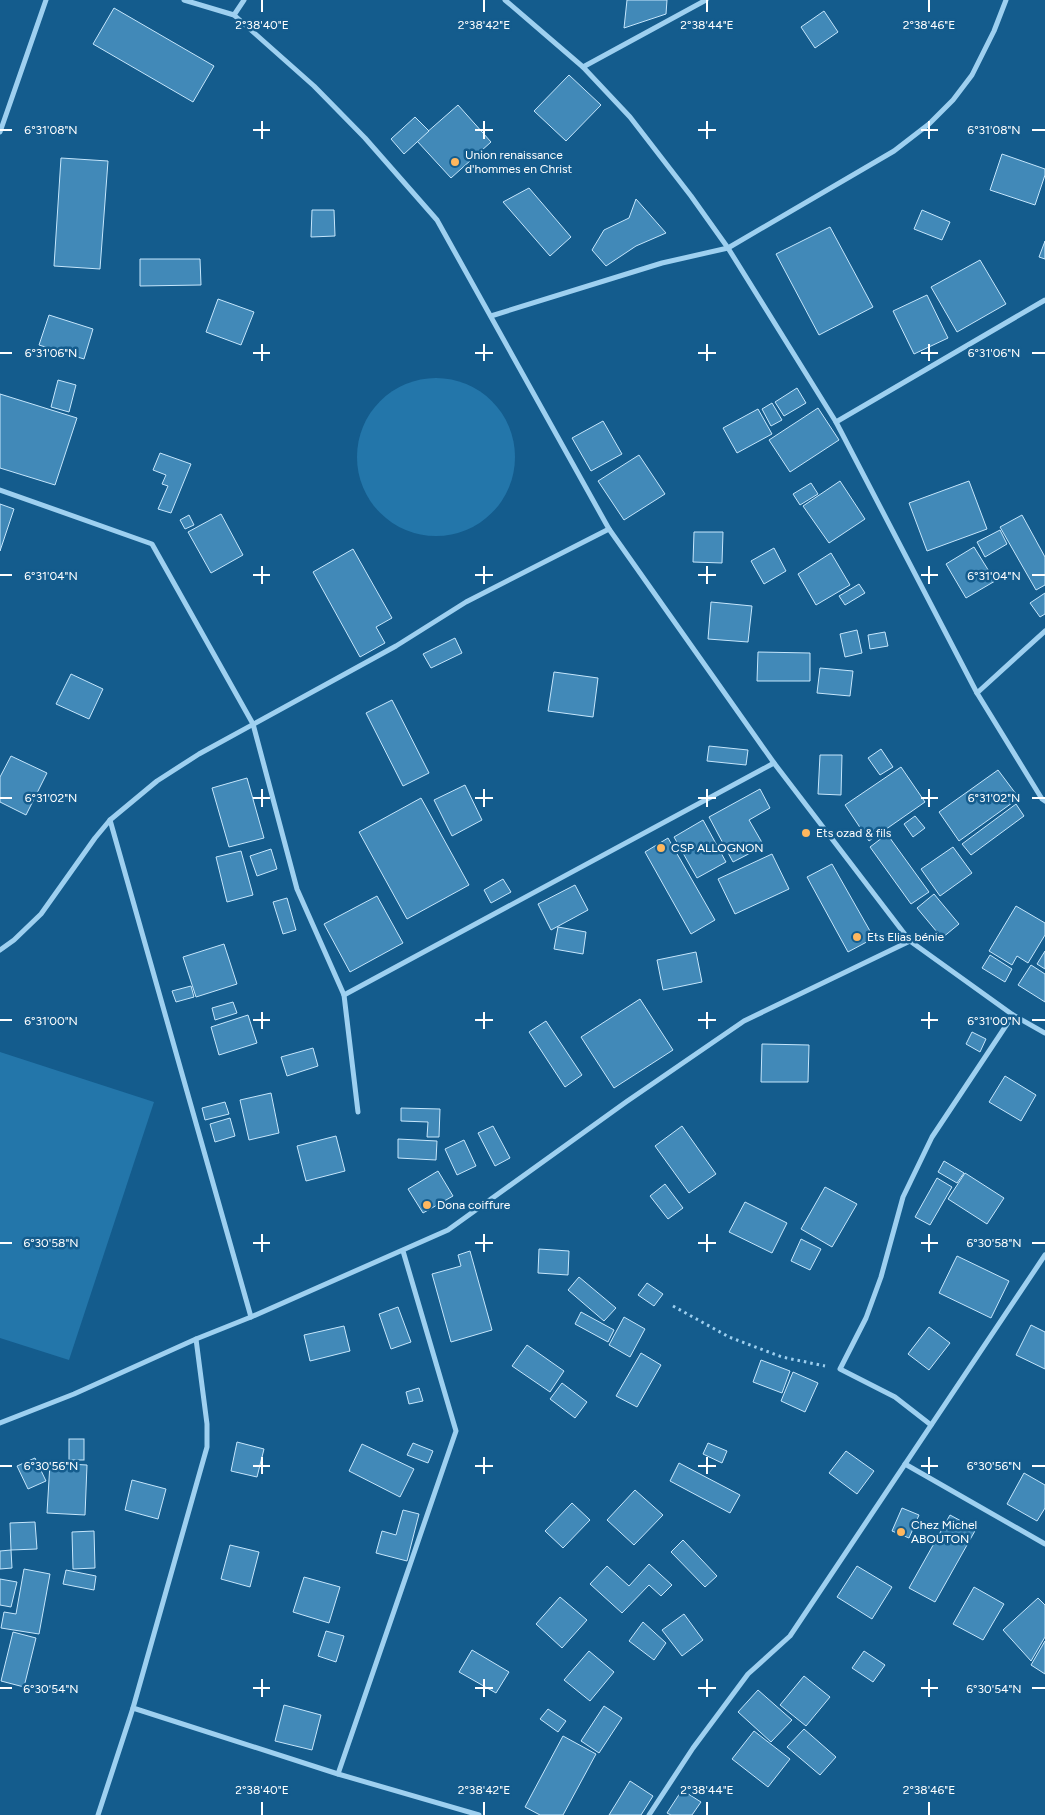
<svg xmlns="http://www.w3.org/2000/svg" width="1045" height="1815" viewBox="0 0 1045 1815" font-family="Figtree,sans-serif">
  <rect width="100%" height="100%" fill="#145c8d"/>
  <g fill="#2376aa">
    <circle cx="436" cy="457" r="79"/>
    <polygon points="0,1052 154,1102 69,1360 0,1338"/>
  </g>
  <g fill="#4189b8" stroke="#c5e6fc">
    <polygon points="627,0 667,0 666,14 624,28"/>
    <polygon points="114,8 214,66 193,102 93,44"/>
    <polygon points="824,11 838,32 815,48 801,27"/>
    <polygon points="569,75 601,105 566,141 534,111"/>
    <polygon points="458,105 491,142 451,178 417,141"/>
    <polygon points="415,117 429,131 404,154 391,139"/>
    <polygon points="1002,154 1045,169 1045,175 1035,205 990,190"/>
    <polygon points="61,158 108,161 100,269 54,266"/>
    <polygon points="529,188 571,237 550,256 503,202"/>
    <polygon points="636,199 666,233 636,246 606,266 592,250 604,230 629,218"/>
    <polygon points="312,210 334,210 335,236 311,237"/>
    <polygon points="922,210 950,222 942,240 914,229"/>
    <polygon points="830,227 873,307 819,335 776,254"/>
    <polygon points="1045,241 1045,259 1039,257"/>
    <polygon points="140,259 200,259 201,285 140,286"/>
    <polygon points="980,260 1006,304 957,332 931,287"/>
    <polygon points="927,295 948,338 914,354 893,311"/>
    <polygon points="218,299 254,312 241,345 206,332"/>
    <polygon points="49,315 93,329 84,359 39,345"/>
    <polygon points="58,380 76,385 69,412 51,407"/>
    <polygon points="797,388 806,403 784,416 775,402"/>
    <polygon points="0,394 77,418 55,485 0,468"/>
    <polygon points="772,403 782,420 771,426 762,409"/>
    <polygon points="818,408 839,440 790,472 769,440"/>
    <polygon points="758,409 772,434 737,453 723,428"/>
    <polygon points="603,421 622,454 591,471 572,438"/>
    <polygon points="160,453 191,464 171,513 158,509 168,486 162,484 166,475 153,470"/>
    <polygon points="639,455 665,494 624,520 598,481"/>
    <polygon points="840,481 865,519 829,543 803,506"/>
    <polygon points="969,481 987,529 927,551 909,503"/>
    <polygon points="811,483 818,494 800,505 793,494"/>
    <polygon points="0,504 14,509 0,551"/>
    <polygon points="221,514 243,555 211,573 188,532"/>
    <polygon points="189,515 194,525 185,529 180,520"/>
    <polygon points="1022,515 1045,557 1045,585 1036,590 1000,527"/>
    <polygon points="1000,530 1007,544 985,557 977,542"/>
    <polygon points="694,532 723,532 722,563 693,562"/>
    <polygon points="974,547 995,581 966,598 946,564"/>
    <polygon points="774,548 786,571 764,584 751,561"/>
    <polygon points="353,549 392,618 376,627 385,643 360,657 313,572"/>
    <polygon points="831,553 850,585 816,605 798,574"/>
    <polygon points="859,584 865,593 845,605 839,596"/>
    <polygon points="1045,593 1045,614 1040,617 1030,603"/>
    <polygon points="711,602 752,606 748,642 708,639"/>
    <polygon points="857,630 862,653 845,657 840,634"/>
    <polygon points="885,632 888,646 870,649 868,635"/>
    <polygon points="455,638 462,653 431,668 423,654"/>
    <polygon points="758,652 810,653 810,681 757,681"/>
    <polygon points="820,668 853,671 850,696 817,693"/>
    <polygon points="554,672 598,678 593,717 548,711"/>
    <polygon points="71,674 103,689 89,719 56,704"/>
    <polygon points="392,700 429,773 403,786 366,713"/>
    <polygon points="709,746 748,750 746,765 707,761"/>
    <polygon points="881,749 893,767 880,775 868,758"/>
    <polygon points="820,755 842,755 841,795 818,794"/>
    <polygon points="11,756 47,773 26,815 0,802 0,777"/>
    <polygon points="901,767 925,802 869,841 845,805"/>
    <polygon points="998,770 1019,798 959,841 939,812"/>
    <polygon points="247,778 264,838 229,847 212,788"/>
    <polygon points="465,785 482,820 452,836 434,800"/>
    <polygon points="760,789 770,808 749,820 764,846 733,862 709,817"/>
    <polygon points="421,798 469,885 407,919 359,832"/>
    <polygon points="1016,804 1024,816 971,855 962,844"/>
    <polygon points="915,816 925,828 913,837 904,824"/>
    <polygon points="703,820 726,862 697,878 674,837"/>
    <polygon points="887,834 929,892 911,904 870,847"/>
    <polygon points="668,838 715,920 691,934 645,852"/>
    <polygon points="953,847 972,873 940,896 921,869"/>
    <polygon points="271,849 277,869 257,876 250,856"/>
    <polygon points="241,851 253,895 227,902 216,857"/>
    <polygon points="772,854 789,889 735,914 718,879"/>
    <polygon points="832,864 874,938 848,952 807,877"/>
    <polygon points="503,879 511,892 491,903 484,890"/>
    <polygon points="575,885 588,910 551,930 538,904"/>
    <polygon points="934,894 959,924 942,938 917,908"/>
    <polygon points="377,896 403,943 350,972 324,924"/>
    <polygon points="287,898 296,930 283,934 273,902"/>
    <polygon points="1016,906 1045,923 1045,935 1028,963 1017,956 1012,965 989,951"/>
    <polygon points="558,927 586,932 583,954 554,949"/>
    <polygon points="224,944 237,984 196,997 183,957"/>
    <polygon points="1045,951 1045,969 1037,964"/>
    <polygon points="696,952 702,982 663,990 657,960"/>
    <polygon points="990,955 1012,969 1005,982 982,968"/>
    <polygon points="1031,965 1045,974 1045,1002 1018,985"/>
    <polygon points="191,986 194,997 176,1002 172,991"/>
    <polygon points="640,999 673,1050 614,1088 581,1037"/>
    <polygon points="233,1002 237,1013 215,1020 212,1008"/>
    <polygon points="248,1015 257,1043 219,1055 211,1027"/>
    <polygon points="546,1021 582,1075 565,1087 529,1032"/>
    <polygon points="972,1032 986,1039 980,1052 966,1044"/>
    <polygon points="762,1044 809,1045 808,1082 761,1082"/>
    <polygon points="313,1048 318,1066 287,1076 281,1057"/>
    <polygon points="1005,1076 1036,1095 1021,1121 989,1102"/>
    <polygon points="271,1093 279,1133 249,1140 240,1100"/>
    <polygon points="225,1102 229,1114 205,1120 202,1108"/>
    <polygon points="401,1108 440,1109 439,1137 427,1137 428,1122 401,1121"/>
    <polygon points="230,1118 235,1136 215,1142 210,1124"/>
    <polygon points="493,1126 510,1158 495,1166 478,1133"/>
    <polygon points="682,1126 716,1174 689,1193 655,1146"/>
    <polygon points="336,1136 345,1171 306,1181 297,1146"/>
    <polygon points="398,1139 437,1141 436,1160 398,1158"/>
    <polygon points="464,1140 476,1166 457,1175 445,1149"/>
    <polygon points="944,1161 964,1173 957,1183 938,1172"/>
    <polygon points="438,1171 453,1196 423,1213 408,1189"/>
    <polygon points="965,1173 1004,1198 987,1224 948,1199"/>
    <polygon points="937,1178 952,1187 930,1225 915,1217"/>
    <polygon points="665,1184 683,1208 668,1219 650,1196"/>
    <polygon points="825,1187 857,1204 832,1247 801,1229"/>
    <polygon points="745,1202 787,1223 772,1253 729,1232"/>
    <polygon points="801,1239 821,1249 810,1270 791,1261"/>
    <polygon points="539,1249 569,1251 568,1275 538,1273"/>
    <polygon points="470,1251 492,1330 451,1342 432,1274 461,1266 458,1255"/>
    <polygon points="957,1256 1009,1281 991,1318 939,1293"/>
    <polygon points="579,1277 616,1308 604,1321 568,1290"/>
    <polygon points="647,1283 663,1294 654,1306 638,1295"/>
    <polygon points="398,1307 411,1342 391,1349 379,1314"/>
    <polygon points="581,1312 614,1330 608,1342 575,1324"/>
    <polygon points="624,1317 645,1329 630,1357 609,1345"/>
    <polygon points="1031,1325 1045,1332 1045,1369 1016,1355"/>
    <polygon points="344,1326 350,1351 310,1361 304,1335"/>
    <polygon points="929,1327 950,1343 929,1370 908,1354"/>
    <polygon points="527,1345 564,1371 550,1392 512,1366"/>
    <polygon points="641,1353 661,1365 637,1407 616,1396"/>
    <polygon points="761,1360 790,1371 782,1393 753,1382"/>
    <polygon points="793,1372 818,1383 805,1412 781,1401"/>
    <polygon points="562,1383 587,1402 575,1418 550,1399"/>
    <polygon points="419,1388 423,1401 409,1404 406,1392"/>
    <rect x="69" y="1439" width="15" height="21"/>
    <polygon points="237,1442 264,1449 257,1477 231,1471"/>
    <polygon points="413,1443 433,1451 428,1463 407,1455"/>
    <polygon points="708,1443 727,1451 722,1463 703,1454"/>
    <polygon points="362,1444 414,1469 400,1497 349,1471"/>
    <polygon points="846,1451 874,1471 857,1494 829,1473"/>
    <polygon points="35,1458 46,1481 28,1489 17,1466"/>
    <polygon points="50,1463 87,1465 85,1515 47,1513"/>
    <polygon points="679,1463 740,1495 730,1513 670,1481"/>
    <polygon points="1024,1473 1045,1485 1045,1508 1037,1521 1007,1504"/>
    <polygon points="132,1480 166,1489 158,1519 125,1510"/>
    <polygon points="635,1490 663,1515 634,1545 607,1520"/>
    <polygon points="572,1503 590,1520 563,1548 545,1531"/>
    <polygon points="902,1508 919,1515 909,1538 892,1531"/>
    <polygon points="403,1510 419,1514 407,1561 376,1553 382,1531 396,1535"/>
    <polygon points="950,1515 976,1529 935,1602 909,1588"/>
    <polygon points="35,1522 37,1549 11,1550 10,1523"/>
    <polygon points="94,1531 95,1568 73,1569 72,1532"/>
    <polygon points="683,1540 717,1576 705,1587 671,1552"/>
    <polygon points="230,1545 259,1552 250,1587 221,1579"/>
    <polygon points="11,1550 12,1568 0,1569 0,1551"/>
    <polygon points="649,1564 672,1585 661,1596 649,1585 622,1613 590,1584 607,1566 629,1586"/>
    <polygon points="857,1566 892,1587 872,1619 837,1597"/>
    <polygon points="24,1569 50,1574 39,1634 1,1628 4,1612 16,1614"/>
    <polygon points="66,1570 96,1576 94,1590 63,1584"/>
    <polygon points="304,1577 340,1587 329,1623 293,1612"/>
    <polygon points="0,1579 17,1582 11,1607 0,1605"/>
    <polygon points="974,1587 1004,1604 983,1640 953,1624"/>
    <polygon points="560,1597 587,1620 562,1648 536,1624"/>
    <polygon points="1038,1598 1045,1605 1045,1637 1031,1661 1003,1630"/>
    <polygon points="684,1614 703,1640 682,1656 662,1630"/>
    <polygon points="643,1622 666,1643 654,1660 629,1641"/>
    <polygon points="326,1631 344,1636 336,1662 318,1656"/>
    <polygon points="13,1632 36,1638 24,1687 1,1681"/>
    <polygon points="1045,1641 1045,1674 1031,1665"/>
    <polygon points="472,1650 509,1672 496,1693 459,1672"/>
    <polygon points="589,1651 614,1672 590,1701 564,1680"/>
    <polygon points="864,1651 885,1665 873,1682 852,1668"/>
    <polygon points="804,1676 830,1697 806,1726 780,1705"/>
    <polygon points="758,1690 792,1720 771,1742 738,1712"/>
    <polygon points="284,1705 321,1715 312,1750 275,1741"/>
    <polygon points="604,1706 622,1718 599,1753 581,1741"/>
    <polygon points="548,1709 566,1721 558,1732 540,1719"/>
    <polygon points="804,1729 836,1757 820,1775 787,1747"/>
    <polygon points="754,1731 790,1759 768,1787 732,1759"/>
    <polygon points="563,1736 596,1754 563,1815 540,1815 525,1807"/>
    <polygon points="630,1781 653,1796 641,1815 609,1815"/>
    <polygon points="682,1790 701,1802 692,1815 671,1815 667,1813"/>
  </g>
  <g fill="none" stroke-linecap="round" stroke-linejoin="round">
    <polyline stroke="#9ed0f0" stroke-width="3" stroke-dasharray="2.5 4" stroke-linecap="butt" points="673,1306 729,1337 782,1357 825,1366"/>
    <g stroke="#9ed0f0" stroke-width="5">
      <polyline points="184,0 234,15 314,86 365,138 437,220 609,529 774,763 910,941 1013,1015 1045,1033"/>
      <polyline points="505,0 583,67 630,117 691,196 728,248 836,422 977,693 1042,799 1045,801"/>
      <polyline points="234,15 244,0"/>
      <polyline points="583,67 706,0"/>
      <polyline points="0,132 46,0"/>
      <polyline points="491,316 662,263 728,248 894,151 929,124 953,100 972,75 994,31 1006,0"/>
      <polyline points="836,422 1045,300"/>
      <polyline points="0,490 152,544 253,724 297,889 344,995 358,1112"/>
      <polyline points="977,693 1045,631"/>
      <polyline points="110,820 251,1317"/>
      <polyline points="0,950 14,940 41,914 95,838 110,820 157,781 199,754 396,646 466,602 609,529"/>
      <polyline points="344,995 774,763"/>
      <polyline points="0,1423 74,1394 196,1339 251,1317 448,1230 626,1102 744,1021 910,941"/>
      <polyline points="931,1425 895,1397 840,1369 866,1318 881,1277 903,1197 932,1137 1013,1015"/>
      <polyline points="905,1464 1045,1544"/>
      <polyline points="133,1708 338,1774 479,1815"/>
      <polyline points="338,1774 456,1431 403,1251"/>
      <polyline points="98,1815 133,1708 207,1447 207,1424 196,1339"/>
      <polyline points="649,1815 693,1748 748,1674 790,1636 1045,1255"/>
    </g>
  </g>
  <path fill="none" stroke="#fff" stroke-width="2" d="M 262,0 L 262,12M 484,0 L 484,12M 707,0 L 707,12M 929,0 L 929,12M 262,121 L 262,139M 484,121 L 484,139M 707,121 L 707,139M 929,121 L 929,139M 0,130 L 12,130M 253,130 L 270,130M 475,130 L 493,130M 698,130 L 716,130M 921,130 L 938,130M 1032,130 L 1045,130M 262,344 L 262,361M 484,344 L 484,361M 707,344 L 707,361M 929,344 L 929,361M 0,353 L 12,353M 253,353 L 270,353M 475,353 L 493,353M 698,353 L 716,353M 921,353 L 938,353M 1032,353 L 1045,353M 262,566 L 262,584M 484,566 L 484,584M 707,566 L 707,584M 929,566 L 929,584M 0,575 L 12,575M 253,575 L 270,575M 475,575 L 493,575M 698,575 L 716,575M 921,575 L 938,575M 1032,575 L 1045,575M 262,789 L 262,807M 484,789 L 484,807M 707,789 L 707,807M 929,789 L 929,807M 0,798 L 12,798M 253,798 L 270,798M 475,798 L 493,798M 698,798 L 716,798M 921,798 L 938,798M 1032,798 L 1045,798M 262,1012 L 262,1029M 484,1012 L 484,1029M 707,1012 L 707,1029M 929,1012 L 929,1029M 0,1020 L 12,1020M 253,1020 L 270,1020M 475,1020 L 493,1020M 698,1020 L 716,1020M 921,1020 L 938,1020M 1032,1020 L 1045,1020M 262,1234 L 262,1252M 484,1234 L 484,1252M 707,1234 L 707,1252M 929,1234 L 929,1252M 0,1243 L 12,1243M 253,1243 L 270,1243M 475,1243 L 493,1243M 698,1243 L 716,1243M 921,1243 L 938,1243M 1032,1243 L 1045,1243M 262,1457 L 262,1474M 484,1457 L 484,1474M 707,1457 L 707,1474M 929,1457 L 929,1474M 0,1466 L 12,1466M 253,1466 L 270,1466M 475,1466 L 493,1466M 698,1466 L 716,1466M 921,1466 L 938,1466M 1032,1466 L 1045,1466M 262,1679 L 262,1697M 484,1679 L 484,1697M 707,1679 L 707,1697M 929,1679 L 929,1697M 0,1688 L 12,1688M 253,1688 L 270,1688M 475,1688 L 493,1688M 698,1688 L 716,1688M 921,1688 L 938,1688M 1032,1688 L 1045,1688M 262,1802 L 262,1815M 484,1802 L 484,1815M 707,1802 L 707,1815M 929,1802 L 929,1815"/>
  <g fill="#ffb75e" stroke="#145c8d" stroke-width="2">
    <circle cx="455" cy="162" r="5"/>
    <circle cx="806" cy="833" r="5"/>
    <circle cx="661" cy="848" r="5"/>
    <circle cx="857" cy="937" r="5"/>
    <circle cx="427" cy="1205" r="5"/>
    <circle cx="901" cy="1532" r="5"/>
  </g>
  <g text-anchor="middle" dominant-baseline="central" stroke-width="5" stroke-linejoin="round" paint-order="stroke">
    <g font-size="12" fill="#fff" stroke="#145c8d" text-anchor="start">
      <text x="465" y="155">Union renaissance<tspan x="465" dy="14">d'hommes en Christ</tspan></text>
      <text x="816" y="833">Ets ozad &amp; fils</text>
      <text x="671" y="848">CSP ALLOGNON</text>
      <text x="867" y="937">Ets Elias bénie</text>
      <text x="437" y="1205">Dona coiffure</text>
      <text x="911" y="1525">Chez Michel<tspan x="911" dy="14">ABOUTON</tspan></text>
    </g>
  </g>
  <g font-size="12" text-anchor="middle" fill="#fff" stroke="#145c8d" stroke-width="5" stroke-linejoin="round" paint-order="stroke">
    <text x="262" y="29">2°38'40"E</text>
    <text x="484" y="29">2°38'42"E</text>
    <text x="707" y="29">2°38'44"E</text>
    <text x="929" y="29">2°38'46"E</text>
    <text x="51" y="134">6°31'08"N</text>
    <text x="994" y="134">6°31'08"N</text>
    <text x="51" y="357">6°31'06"N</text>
    <text x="994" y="357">6°31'06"N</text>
    <text x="51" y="580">6°31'04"N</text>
    <text x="994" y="580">6°31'04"N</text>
    <text x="51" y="802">6°31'02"N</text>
    <text x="994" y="802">6°31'02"N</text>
    <text x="51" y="1025">6°31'00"N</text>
    <text x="994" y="1025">6°31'00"N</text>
    <text x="51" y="1247">6°30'58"N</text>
    <text x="994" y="1247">6°30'58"N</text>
    <text x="51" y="1470">6°30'56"N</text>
    <text x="994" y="1470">6°30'56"N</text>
    <text x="51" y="1693">6°30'54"N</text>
    <text x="994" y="1693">6°30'54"N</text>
    <text x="262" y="1794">2°38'40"E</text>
    <text x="484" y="1794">2°38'42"E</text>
    <text x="707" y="1794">2°38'44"E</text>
    <text x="929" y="1794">2°38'46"E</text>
  </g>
</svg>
